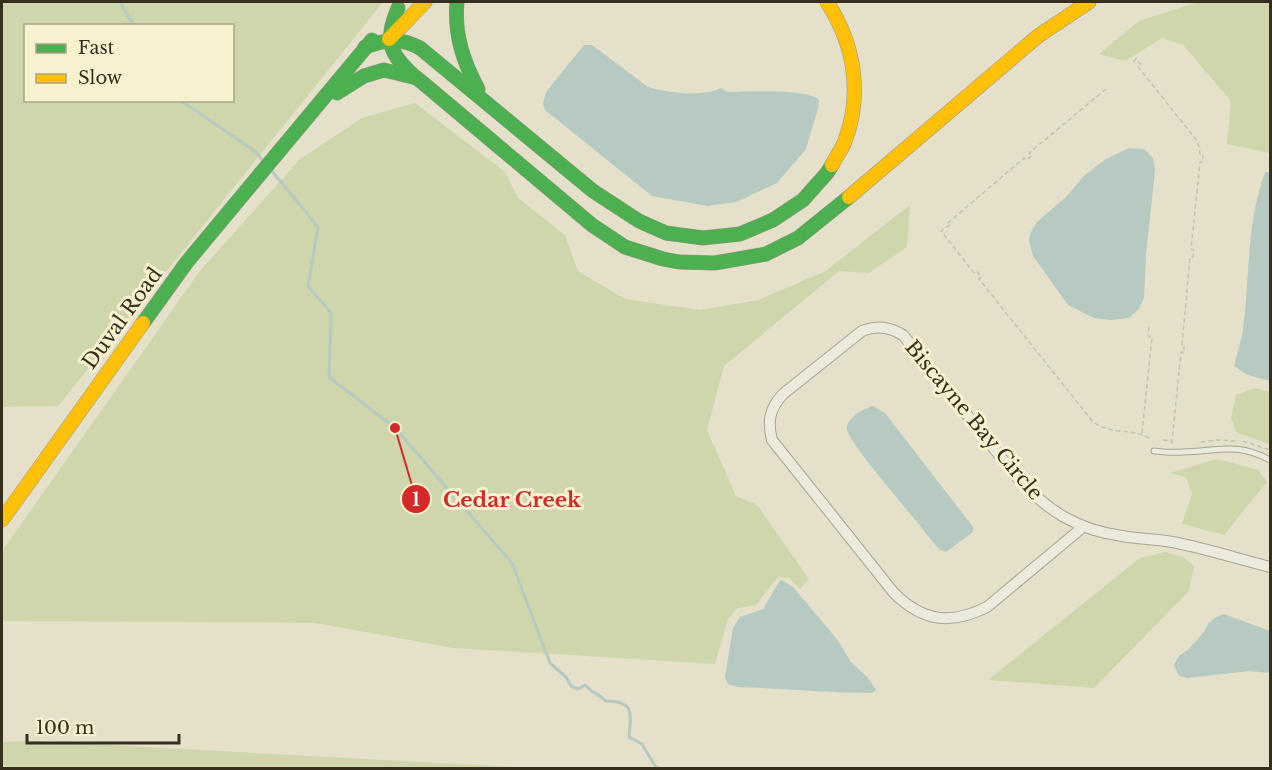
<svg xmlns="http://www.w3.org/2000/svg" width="1272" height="770" viewBox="0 0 1272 770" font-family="'Libre Baskerville',serif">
  <rect width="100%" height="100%" fill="#e4e0ca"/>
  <g fill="#cfd6ac" fill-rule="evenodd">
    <path d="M 2,2 L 383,2 L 58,406 L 2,407 ZM 26,26 L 232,26 L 232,100 L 26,100 Z"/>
    <polygon points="1198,2 1270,2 1270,153 1227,144 1231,101 1183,45 1162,38 1125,61 1099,54 1139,21"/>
    <polygon points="415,103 505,172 518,198 565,235 578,271 625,299 700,310 758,300 824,272 910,205 907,247 869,273 839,271 724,366 707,430 736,496 757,505 809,579 800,589 789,578 778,577 756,605 738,608 728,619 715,664 453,648 316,623 2,621 2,551 200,271 300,159 362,118"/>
    <polygon points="1254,388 1270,392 1270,444 1237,433 1231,418 1236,395"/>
    <polygon points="1217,459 1258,470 1267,482 1224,535 1182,524 1192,494 1186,477 1170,473"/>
    <polygon points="1165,552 1183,557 1194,566 1189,591 1094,688 988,680 1140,558"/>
    <polygon points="36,741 531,768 2,768 2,742"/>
  </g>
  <g fill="#b6cac1">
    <path d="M 584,45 L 592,45 L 648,87 C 666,93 704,97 721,88 L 727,92 C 746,92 807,88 819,100 L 818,108 L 806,149 L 777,183 L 736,202 L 707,206 L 652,196 L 545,110 L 543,103 L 546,92 Z"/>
    <polygon points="1129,148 1144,149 1153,158 1155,170 1146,255 1144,298 1139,309 1129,318 1111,320 1094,318 1068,305 1033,256 1029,240 1031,232 1037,222 1067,196 1085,175 1106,159"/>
    <path d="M 1265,172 L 1270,172 L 1270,381 L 1248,375 L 1234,366 C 1237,354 1241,342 1243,330 C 1250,275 1246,226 1265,172 Z"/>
    <path d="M 873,406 L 885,413 L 973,527 L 973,532 L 946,552 L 940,550 L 931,540 C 918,521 847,442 847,429 C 847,417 863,409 873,406 Z"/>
    <path d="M 782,580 L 793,587 L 836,638 L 851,662 L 869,679 L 876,690 L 872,693 C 827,693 782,688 737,687 L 728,684 L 725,677 L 733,628 L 740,617 L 763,609 L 779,582 Z"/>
    <polygon points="1224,614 1270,631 1270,673 1250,671 1187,678 1179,676 1174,665 1179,656 1189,649 1203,633 1208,624 1216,617"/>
  </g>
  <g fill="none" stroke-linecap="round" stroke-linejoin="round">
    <g stroke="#b6cac1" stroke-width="3">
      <polyline points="120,2 134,26"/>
      <polyline points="180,100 256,152 263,161"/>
      <path d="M 271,170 L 318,227 L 308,286 L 331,313 L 329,377 L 395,428 L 512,563 L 550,663 L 566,677 L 571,686 L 578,689 L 585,685 C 592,693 599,694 606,701 C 635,701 631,714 629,737 L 642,744 L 655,766 L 659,768"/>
    </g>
    <g stroke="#a9a494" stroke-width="7">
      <path id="lane" d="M 1154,451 C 1164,452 1173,453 1183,452 C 1219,451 1236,442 1270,460"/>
    </g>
    <g stroke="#a9a494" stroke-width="12">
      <path id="street" d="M 1083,527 L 987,607 C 951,625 923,622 894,593 L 772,440 C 767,421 770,408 783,394 L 862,331 C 878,325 889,327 903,335 L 1016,476 C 1046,510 1077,530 1122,536 C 1138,539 1156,539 1172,542 C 1205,548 1238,559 1270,567"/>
    </g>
    <g stroke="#999484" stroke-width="15">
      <g id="fast">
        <path d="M 457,2 C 454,34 463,61 478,89"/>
        <path d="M 398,8 C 384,43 389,53 416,78"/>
        <path d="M 365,47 C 385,40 400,37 420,48 L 593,191 L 639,221 L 666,233 L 703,238 L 740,234 L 773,220 L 803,200 L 827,173 L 832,165"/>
        <polyline points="337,93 364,76 384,70 417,78 592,225 625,247 663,259 679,262 715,263 766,254 798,238 849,197"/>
        <polyline points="261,173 372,40"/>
        <polyline points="143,323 187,262 261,173"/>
      </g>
    </g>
    <g stroke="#999484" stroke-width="15">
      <g id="slow">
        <path d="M 827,2 C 854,44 863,93 845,141 C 842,149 836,157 832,165"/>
        <polyline points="389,39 425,2"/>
        <polyline points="849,197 1038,36 1089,2"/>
        <polyline points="2,520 143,323"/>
      </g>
    </g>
    <g stroke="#c5c1b4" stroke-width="1.5" stroke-dasharray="4.5 3" stroke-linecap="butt">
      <polyline points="1133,62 1136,59 1141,65 1138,67 1198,142 1200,154 1203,154 1203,162 1200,162 1191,249 1194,250 1193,257 1190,257 1182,345 1184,345 1184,353 1181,352 1172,441"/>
      <path d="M 1106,89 L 1029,153 L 1032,156 L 1026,160 L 1024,158 L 948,223 L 950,225 L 941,231 L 975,274 L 978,272 L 981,277 L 979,279 L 1093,422 C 1113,436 1131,427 1151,439"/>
      <polyline points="1142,433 1152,337 1148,336 1149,328 1153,329"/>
      <polyline points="1163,440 1172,441 1172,445"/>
      <polyline points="1243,441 1270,450"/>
      <polyline points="1201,442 1216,440 1238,441"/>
    </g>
    <use href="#lane" stroke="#eceadd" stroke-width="5"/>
    <use href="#street" stroke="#eceadd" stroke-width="10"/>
    <use href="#fast" stroke="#4caf50" stroke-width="14"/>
    <use href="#slow" stroke="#ffc107" stroke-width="14"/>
  </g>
  <g text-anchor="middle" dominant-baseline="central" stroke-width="6" stroke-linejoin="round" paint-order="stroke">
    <g font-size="20" fill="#382e1d" stroke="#f7f1d0">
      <text transform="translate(122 318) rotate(-54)">Duval Road</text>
      <text transform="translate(974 420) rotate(50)">Biscayne Bay Circle</text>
    </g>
  </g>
  <path fill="none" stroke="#d62828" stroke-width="2" d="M395 428L416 499"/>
  <g fill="#d62828" stroke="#f7f1d0" stroke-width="2">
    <circle cx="395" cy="428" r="6"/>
    <circle cx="416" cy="499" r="15"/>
  </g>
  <g font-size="18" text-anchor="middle" font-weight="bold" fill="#fff">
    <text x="416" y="506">1</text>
  </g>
  <g font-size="21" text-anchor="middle" font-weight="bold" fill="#d62828" stroke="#f7f1d0" stroke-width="6" stroke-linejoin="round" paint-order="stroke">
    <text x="512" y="507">Cedar Creek</text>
  </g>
  <rect width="1272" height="770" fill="none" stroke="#382e1d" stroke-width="6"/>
  <rect x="24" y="24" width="210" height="78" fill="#f7f1d0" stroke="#aba388" stroke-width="1.5"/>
  <rect x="36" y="44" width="30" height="9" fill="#4caf50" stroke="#aba388" stroke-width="1.5"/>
  <text x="78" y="54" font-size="18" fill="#382e1d">Fast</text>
  <rect x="36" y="74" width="30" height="9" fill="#ffc107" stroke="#aba388" stroke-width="1.5"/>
  <text x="78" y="84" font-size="18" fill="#382e1d">Slow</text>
  <path d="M27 734v9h152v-9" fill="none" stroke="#382e1d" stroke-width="3"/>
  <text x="36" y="734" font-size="18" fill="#382e1d" stroke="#f7f1d0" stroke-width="4.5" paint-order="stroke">100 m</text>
</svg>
